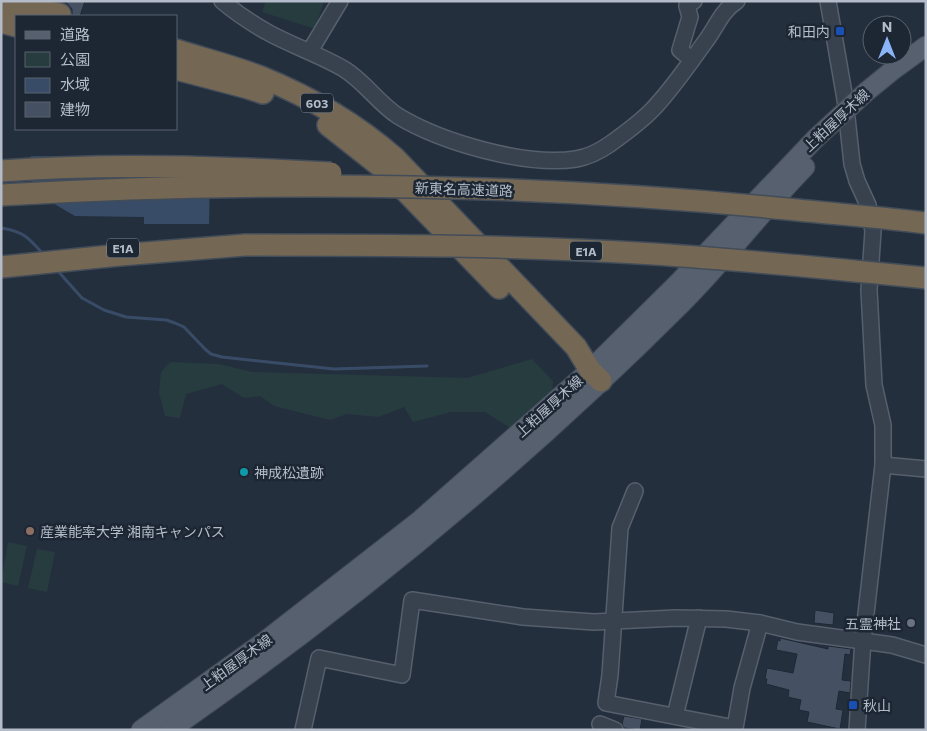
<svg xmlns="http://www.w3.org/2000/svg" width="927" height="731" viewBox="0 0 927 731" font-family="Commissioner,'Noto Sans JP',sans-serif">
  <rect width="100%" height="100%" fill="#242f3e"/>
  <g fill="#263c3f">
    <polygon points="266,1 324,1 315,29 262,12"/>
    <polygon points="532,359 553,381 552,395 512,429 485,412 451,412 413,422 404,407 379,417 347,414 330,420 274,406 260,396 244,398 222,384 186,394 180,418 165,416 159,393 161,372 170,362 219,364 252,372 467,378"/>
    <polygon points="8,542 27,546 18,586 1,582"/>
    <polygon points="37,549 55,552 47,592 28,588"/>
  </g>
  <polygon fill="#394c67" points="31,156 197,158 210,175 209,224 144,224 144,217 75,216 32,191"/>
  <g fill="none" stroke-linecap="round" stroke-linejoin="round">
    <g stroke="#394c67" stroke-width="3">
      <path d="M 1,228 C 23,231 29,238 43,254"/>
      <polyline points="57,270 82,298 104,310 126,317 166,320 175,323 184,327 205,349 211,354 222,357 334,369 427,366"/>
    </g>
  </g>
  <g fill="#455162" stroke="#1f2835">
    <polygon points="65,1 85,1 80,16 72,16 72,9"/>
    <polygon points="815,610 834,613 833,625 814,623"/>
    <polygon points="780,638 828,649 828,646 851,649 850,655 845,654 842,680 851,681 850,693 839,691 836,709 843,710 840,729 807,722 809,712 799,710 801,700 788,697 789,690 766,684 767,679 765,679 767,668 793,673 797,654 776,650 778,640 780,641"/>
    <polygon points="624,716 642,719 640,730 624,728 622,724"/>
  </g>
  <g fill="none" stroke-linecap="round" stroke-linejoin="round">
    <g stroke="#565f6c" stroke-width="18">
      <g id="minor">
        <path d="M 222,1 C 236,13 253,24 269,33 C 293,46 320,55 344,69 C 365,82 378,103 398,116 C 441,142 526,167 576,159 C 588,157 600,151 610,144 C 624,134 640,122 651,111 C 670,92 689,64 705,42 C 716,28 721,11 737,1"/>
        <polyline points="828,1 845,99 852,164 857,181 868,205 873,231 869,290 874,385 883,425 883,465 863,640 857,730"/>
        <polyline points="310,51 340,1"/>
        <polyline points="692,60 680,50 690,17 687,6 694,1"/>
        <polyline points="883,465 926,469"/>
        <polyline points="635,491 620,528 610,675 606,703 735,728 742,688 760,623"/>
        <polyline points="675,716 699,618"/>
        <polyline points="600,724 615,730"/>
        <polyline points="303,730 319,658 402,675 412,600 523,617 594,622 676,618 726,619 760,623 797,632 892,645 926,655"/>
      </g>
    </g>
    <g stroke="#414a57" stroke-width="21">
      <g id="major">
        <polyline points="893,70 926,46"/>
        <polyline points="141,730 265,641 419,521 590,370 678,283 815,139"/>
        <path d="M 170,730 C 353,603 524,461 682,303 C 725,260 762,211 805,167"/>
      </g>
    </g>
    <g stroke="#434c59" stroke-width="24">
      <g id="highway">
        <polyline points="1,3 60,14"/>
        <polyline points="1,22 16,26"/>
        <path d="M 176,50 C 204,59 233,66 261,77 C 310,97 355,123 395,158 L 576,347 L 590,370 L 601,381"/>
        <polyline points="176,69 248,88 263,93"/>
        <polyline points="328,125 385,170 499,288"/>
        <polyline points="1,267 120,255 245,245"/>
      </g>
    </g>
    <use href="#minor" stroke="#38414e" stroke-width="15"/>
    <use href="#major" stroke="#56606e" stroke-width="19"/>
    <use href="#highway" stroke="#746855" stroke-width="21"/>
    <g stroke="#414a57" stroke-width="21" stroke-linecap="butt">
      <polyline id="major-bridge" points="815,139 866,92 893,70"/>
    </g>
    <g stroke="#434c59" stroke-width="24" stroke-linecap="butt">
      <g id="highway-bridge">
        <path d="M 1,171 C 111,163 222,167 331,173"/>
        <path d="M 1,195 C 263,180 526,183 787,209 C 833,214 880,217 926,223"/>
        <path d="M 245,245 C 381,245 518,245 654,254 C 745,260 835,269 926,278"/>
      </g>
    </g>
    <use href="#major-bridge" stroke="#56606e" stroke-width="19"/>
    <use href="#highway-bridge" stroke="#746855" stroke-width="21"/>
  </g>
  <g fill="#1a4fb4" stroke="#1d2633" stroke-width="2">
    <rect x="835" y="26" width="10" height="10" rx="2.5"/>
    <rect x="848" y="700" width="10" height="10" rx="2.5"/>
  </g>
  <circle fill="#0f9aa8" stroke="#1d2633" stroke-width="2" cx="244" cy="472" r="5"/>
  <circle fill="#8d6e63" stroke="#1d2633" stroke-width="2" cx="30" cy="531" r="5"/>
  <circle fill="#6b7280" stroke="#1d2633" stroke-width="2" cx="911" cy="623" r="5"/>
  <g text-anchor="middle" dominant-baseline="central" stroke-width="5" stroke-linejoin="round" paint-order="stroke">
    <g fill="#1d2633" stroke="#878f9c" stroke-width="1">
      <rect x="301" y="93.5" width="32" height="19" rx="4"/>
      <rect x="107" y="238.5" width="32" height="19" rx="4"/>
      <rect x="570" y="241.5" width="32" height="19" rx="4"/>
    </g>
    <g font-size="12" font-weight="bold" fill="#b4bcc9">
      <text x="317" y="103">603</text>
      <text x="123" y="248">E1A</text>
      <text x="586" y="251">E1A</text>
    </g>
    <g font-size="14" fill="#b4bcc9" stroke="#1d2633" text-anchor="start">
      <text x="830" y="31" text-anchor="end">和田内</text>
      <text x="254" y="472">神成松遺跡</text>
      <text x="40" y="531">産業能率大学 湘南キャンパス</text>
      <text x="901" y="623" text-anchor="end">五霊神社</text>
      <text x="863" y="705">秋山</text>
    </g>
    <g font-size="14" fill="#b4bcc9" stroke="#1d2633">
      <text transform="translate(836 120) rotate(-43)">上粕屋厚木線</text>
      <text transform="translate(464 189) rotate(2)">新東名高速道路</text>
      <text transform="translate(549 406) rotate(-42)">上粕屋厚木線</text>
      <text transform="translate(236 662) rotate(-36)">上粕屋厚木線</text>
    </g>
  </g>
  <rect width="927" height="731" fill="none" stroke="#b4bcc9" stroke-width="5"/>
  <rect x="15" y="15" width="162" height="115" fill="#1d2633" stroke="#59626f"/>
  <rect x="25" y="31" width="25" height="8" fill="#56606e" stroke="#59626f"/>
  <text x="60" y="40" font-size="15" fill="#b4bcc9">道路</text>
  <rect x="25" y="52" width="25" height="15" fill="#263c3f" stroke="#59626f"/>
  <text x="60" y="65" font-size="15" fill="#b4bcc9">公園</text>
  <rect x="25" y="78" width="25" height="15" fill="#394c67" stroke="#59626f"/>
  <text x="60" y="90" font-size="15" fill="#b4bcc9">水域</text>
  <rect x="25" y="102" width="25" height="15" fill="#455162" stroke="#59626f"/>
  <text x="60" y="115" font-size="15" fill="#b4bcc9">建物</text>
  <g transform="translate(887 40)"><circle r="24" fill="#1d2633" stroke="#59626f"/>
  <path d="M0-4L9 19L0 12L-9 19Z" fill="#8ab4f8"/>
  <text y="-8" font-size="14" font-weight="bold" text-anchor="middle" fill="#b4bcc9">N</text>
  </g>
</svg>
